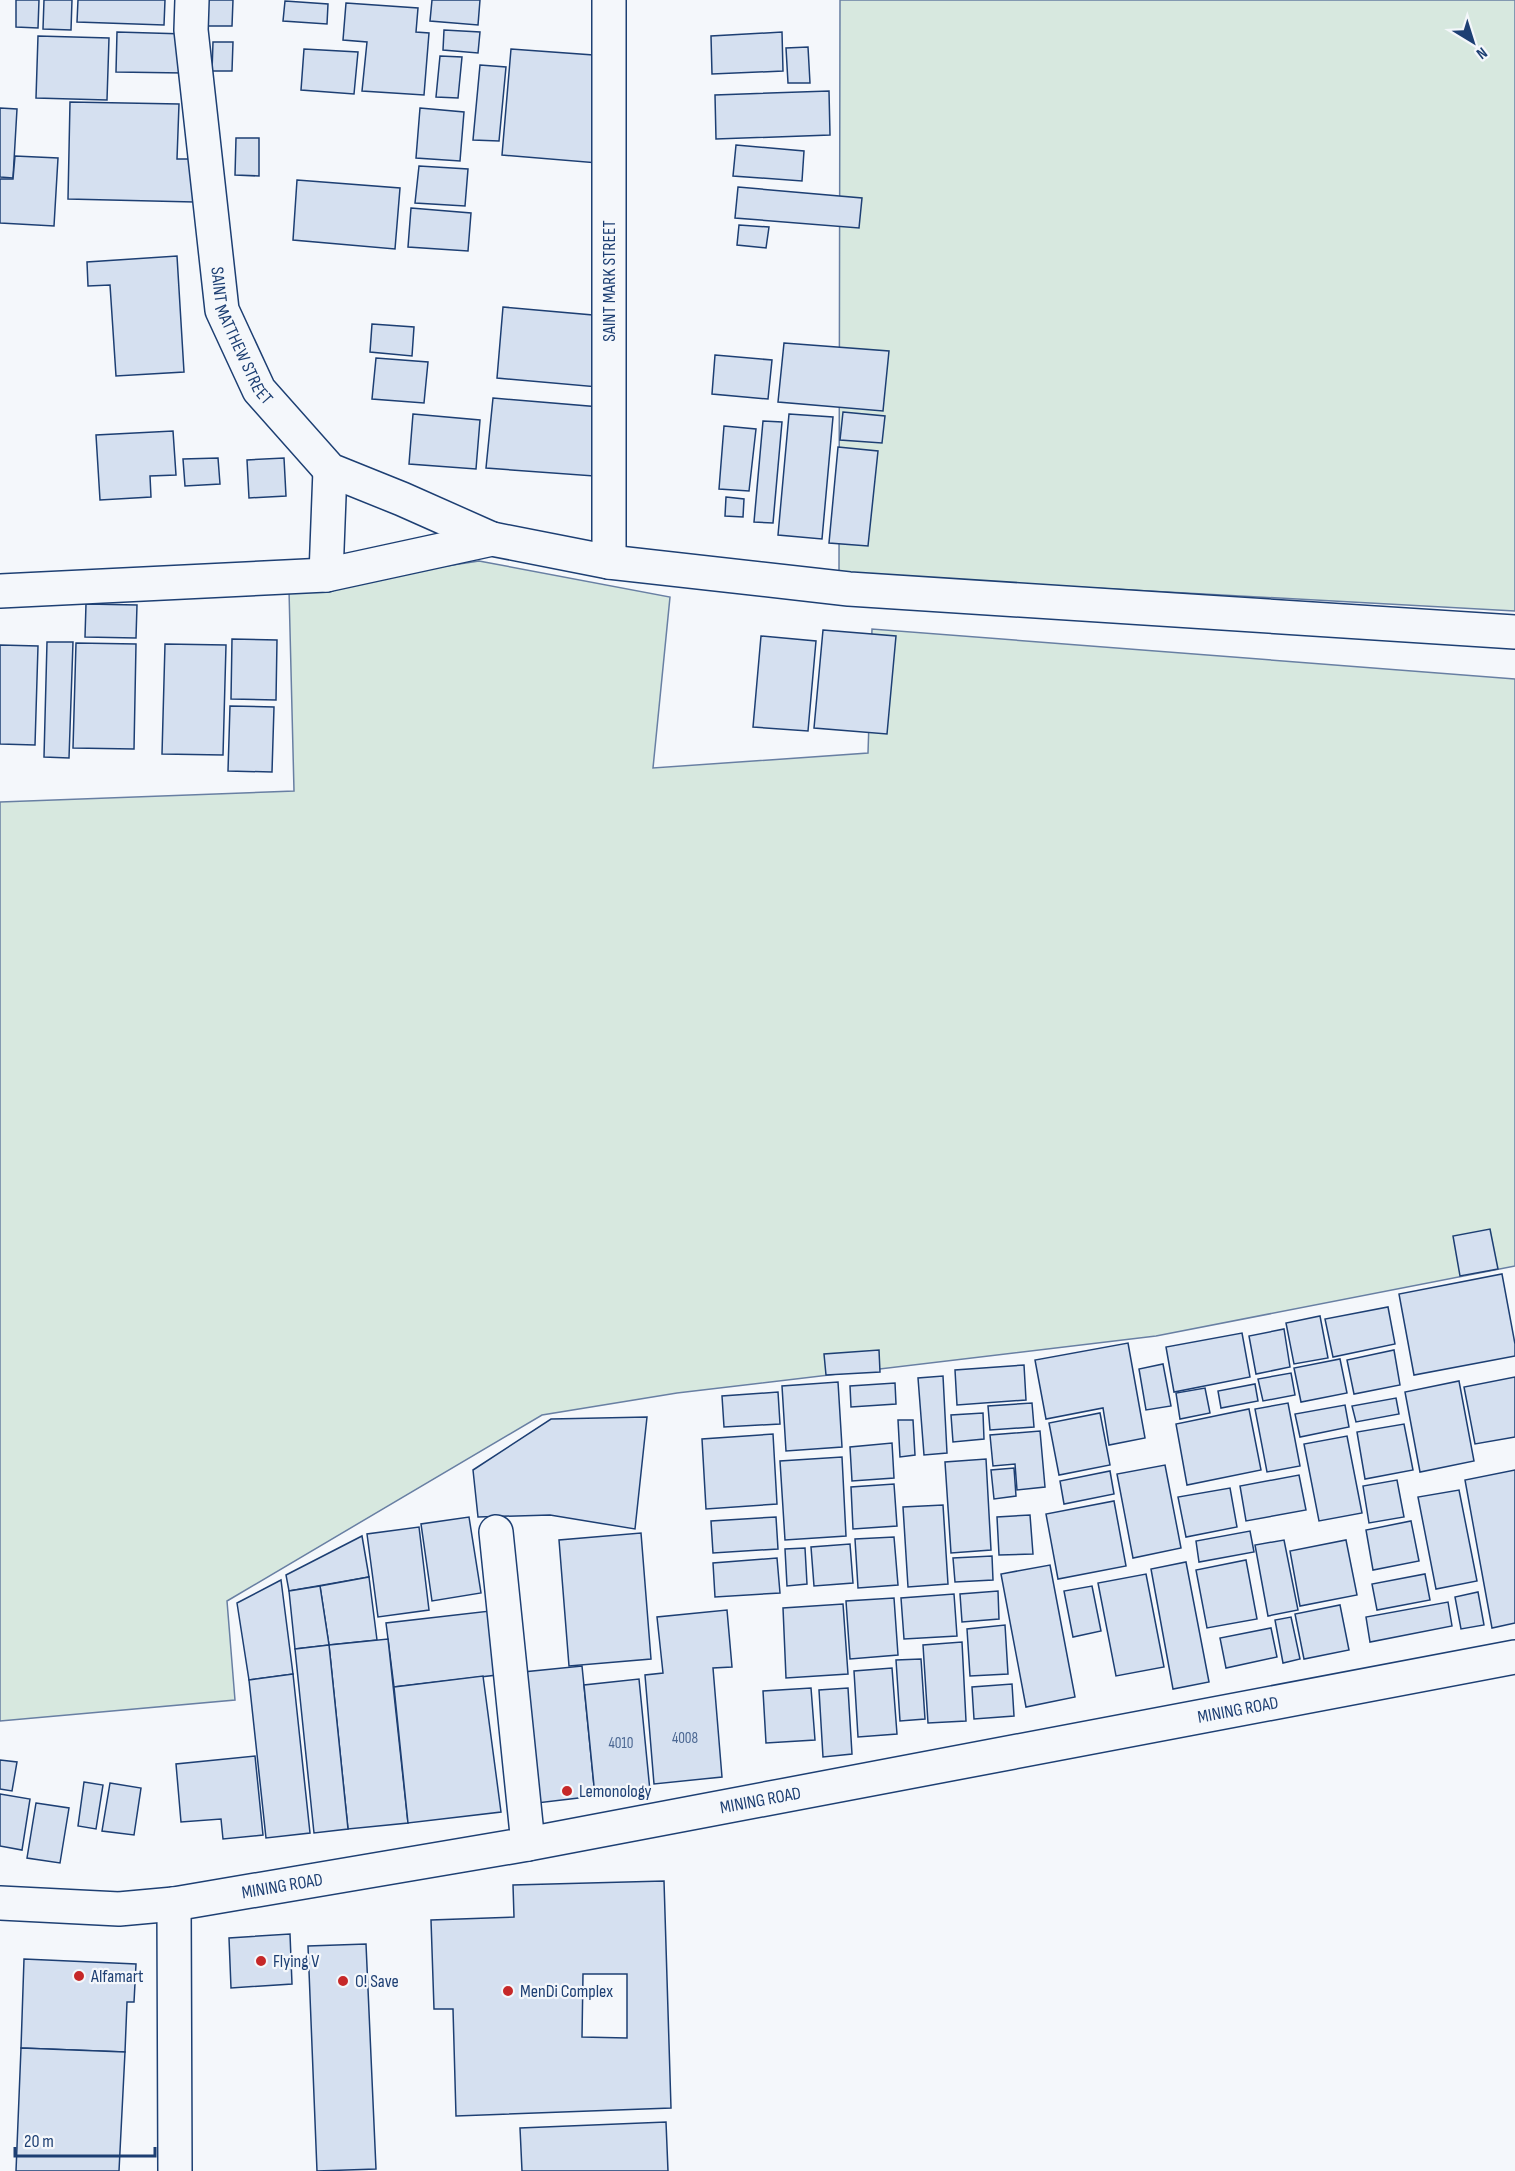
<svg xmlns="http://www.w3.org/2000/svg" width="1515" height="2171" viewBox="0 0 1515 2171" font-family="'Sofia Sans Condensed',sans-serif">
  <rect width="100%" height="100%" fill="#f4f7fb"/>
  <g fill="#d7e8df" stroke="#687fa3" stroke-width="1.5">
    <polygon points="840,0 1515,0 1515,611 839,574"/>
    <polygon points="479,561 670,597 653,768 868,753 872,629 1515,679 1515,1266 1156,1336 677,1393 542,1415 227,1601 235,1700 0,1721 0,802 294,791 289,590"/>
  </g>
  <g fill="#d5e0f0" stroke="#1d3f73" stroke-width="1.5" fill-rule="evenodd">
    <polygon points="16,0 39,0 38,28 16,27"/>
    <polygon points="44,0 72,0 71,30 43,29"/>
    <polygon points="78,0 165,0 164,25 77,22"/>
    <polygon points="197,0 233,0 232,26 196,26"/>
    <polygon points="432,0 480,0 478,25 430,21"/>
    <polygon points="285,1 328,4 327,24 283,21"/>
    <polygon points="346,3 418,8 416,32 429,33 424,95 362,91 367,42 343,40"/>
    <polygon points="444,30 480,32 478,53 443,50"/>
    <polygon points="117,32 185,34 184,73 116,72"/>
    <polygon points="782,32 783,71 712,74 711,36"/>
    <polygon points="38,36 109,38 107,100 36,98"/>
    <polygon points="213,42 233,42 232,71 212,71"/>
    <polygon points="808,47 810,83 788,83 786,48"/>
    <polygon points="304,49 358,52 354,94 301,90"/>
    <polygon points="511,49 607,56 598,163 502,155"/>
    <polygon points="440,56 462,57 458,98 436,97"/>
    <polygon points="480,65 506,67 499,141 473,140"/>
    <polygon points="829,91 830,135 716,139 715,95"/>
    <polygon points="70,102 179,104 177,159 195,159 194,202 68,199"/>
    <polygon points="0,108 17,109 13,178 0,177"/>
    <polygon points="420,108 464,112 460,161 416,158"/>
    <polygon points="236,138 259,138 259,176 235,175"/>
    <polygon points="736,145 804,151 802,181 733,176"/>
    <polygon points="15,156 58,158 54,226 0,223 0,179 13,179"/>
    <polygon points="419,166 468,169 465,206 415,203"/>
    <polygon points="297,180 400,188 395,249 293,240"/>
    <polygon points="738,187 862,198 859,228 735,218"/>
    <polygon points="411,208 471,213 468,251 408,247"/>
    <polygon points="739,225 769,227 766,248 737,245"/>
    <polygon points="177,256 184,372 116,376 110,285 88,286 87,262"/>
    <polygon points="503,307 604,316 598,387 497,378"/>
    <polygon points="372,324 414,327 412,356 370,352"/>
    <polygon points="784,343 889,351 883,411 778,402"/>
    <polygon points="715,355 772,360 768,399 712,394"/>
    <polygon points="376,358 428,362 424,403 372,399"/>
    <polygon points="493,398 600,407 594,476 486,468"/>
    <polygon points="843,412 885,416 882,443 840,440"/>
    <polygon points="413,414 480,420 476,469 409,464"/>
    <polygon points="789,414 833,417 822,539 778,535"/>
    <polygon points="763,421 782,422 773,523 754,522"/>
    <polygon points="724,426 756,429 749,491 719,489"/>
    <polygon points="173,431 176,475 150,476 151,497 100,500 96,435"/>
    <polygon points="838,447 878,451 868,546 829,543"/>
    <polygon points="218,458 220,484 185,486 183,459"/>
    <polygon points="284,458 286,496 249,498 247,460"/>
    <polygon points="726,497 744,499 743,517 725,516"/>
    <polygon points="86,604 137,605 136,638 85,637"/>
    <polygon points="823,630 896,636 887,734 814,728"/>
    <polygon points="761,636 816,641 808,731 753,727"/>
    <polygon points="232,639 277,640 276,700 231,699"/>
    <polygon points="47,642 73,642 69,758 44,757"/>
    <polygon points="76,643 136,644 134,749 73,748"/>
    <polygon points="165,644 226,645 223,755 162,754"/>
    <polygon points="0,645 38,646 35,745 0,744"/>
    <polygon points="230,706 274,707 272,772 228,771"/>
    <polygon points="1490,1229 1498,1269 1460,1276 1453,1236"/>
    <polygon points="1502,1274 1515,1344 1515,1356 1414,1375 1399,1294"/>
    <polygon points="1388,1307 1395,1344 1333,1357 1325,1319"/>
    <polygon points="1320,1316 1328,1358 1294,1364 1286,1323"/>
    <polygon points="1284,1329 1290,1367 1256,1374 1249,1336"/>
    <polygon points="1242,1333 1250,1377 1174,1392 1166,1347"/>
    <polygon points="1128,1343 1145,1438 1109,1445 1103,1408 1046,1419 1035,1360"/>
    <polygon points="879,1350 880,1372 826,1375 824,1354"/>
    <polygon points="1394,1350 1400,1385 1354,1394 1347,1360"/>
    <polygon points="1340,1359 1347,1393 1301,1402 1294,1368"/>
    <polygon points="1163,1364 1171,1406 1146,1410 1139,1369"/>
    <polygon points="1024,1365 1026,1400 957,1405 955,1370"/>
    <polygon points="1291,1373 1295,1395 1263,1401 1258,1379"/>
    <polygon points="943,1376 947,1453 924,1455 918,1378"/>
    <polygon points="1515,1377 1515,1437 1475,1444 1464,1387"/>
    <polygon points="1459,1381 1474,1461 1420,1472 1405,1392"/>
    <polygon points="838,1382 842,1447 786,1451 782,1386"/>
    <polygon points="895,1383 896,1404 851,1407 850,1386"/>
    <polygon points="1255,1384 1258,1401 1221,1408 1218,1391"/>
    <polygon points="1205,1388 1210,1413 1180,1419 1176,1393"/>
    <polygon points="778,1392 780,1424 724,1427 722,1396"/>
    <polygon points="1396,1398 1399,1414 1356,1422 1352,1406"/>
    <polygon points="1032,1403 1034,1427 990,1430 988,1406"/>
    <polygon points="1288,1403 1300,1466 1267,1472 1255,1409"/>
    <polygon points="1345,1405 1349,1427 1300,1437 1295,1414"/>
    <polygon points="1249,1409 1261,1470 1187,1485 1176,1424"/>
    <polygon points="983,1413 984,1439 953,1442 951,1415"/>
    <polygon points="1100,1413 1110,1465 1059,1475 1049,1423"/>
    <polygon points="647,1417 635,1529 550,1515 478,1517 473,1470 551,1419"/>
    <polygon points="898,1420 913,1420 915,1455 900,1457"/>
    <polygon points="1404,1424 1413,1470 1365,1479 1357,1432"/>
    <polygon points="1040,1431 1045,1487 1017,1490 1015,1464 993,1466 990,1435"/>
    <polygon points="773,1434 777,1504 706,1509 702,1439"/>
    <polygon points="1347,1436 1362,1513 1319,1521 1304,1444"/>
    <polygon points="892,1443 894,1478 852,1481 850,1447"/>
    <polygon points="842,1457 846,1536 785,1540 780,1461"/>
    <polygon points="986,1459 991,1550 951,1553 945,1462"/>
    <polygon points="1165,1465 1181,1548 1133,1558 1117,1474"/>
    <polygon points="1014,1468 1016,1496 994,1499 991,1470"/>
    <polygon points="1515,1470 1515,1623 1492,1628 1465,1480"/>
    <polygon points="1110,1471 1114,1494 1064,1504 1060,1481"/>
    <polygon points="1299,1475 1306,1510 1246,1521 1240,1486"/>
    <polygon points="1397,1480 1404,1517 1369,1523 1363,1486"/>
    <polygon points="894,1484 897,1526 853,1529 851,1487"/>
    <polygon points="1230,1488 1237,1527 1186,1537 1178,1497"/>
    <polygon points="1459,1490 1477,1581 1436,1589 1418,1497"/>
    <polygon points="1114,1501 1126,1566 1058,1579 1046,1514"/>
    <polygon points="943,1505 948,1584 908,1587 903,1507"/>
    <polygon points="1030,1515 1033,1554 999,1555 997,1517"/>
    <polygon points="469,1517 481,1593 432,1601 421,1524"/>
    <polygon points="776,1517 778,1549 713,1553 711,1521"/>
    <polygon points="1411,1521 1419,1561 1373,1570 1366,1530"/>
    <polygon points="419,1527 429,1610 378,1617 367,1534"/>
    <polygon points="1250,1531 1254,1552 1199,1562 1196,1541"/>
    <polygon points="641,1533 651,1659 569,1666 559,1540"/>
    <polygon points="362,1536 369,1577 289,1591 286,1575"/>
    <polygon points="894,1537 898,1585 858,1588 855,1539"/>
    <polygon points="1284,1540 1298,1610 1268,1616 1255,1545"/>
    <polygon points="1346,1540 1357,1595 1300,1606 1290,1551"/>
    <polygon points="850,1544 853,1583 814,1586 811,1547"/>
    <polygon points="805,1548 807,1584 787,1586 785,1549"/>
    <polygon points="992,1556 993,1580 955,1582 953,1558"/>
    <polygon points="777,1558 780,1593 715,1597 713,1563"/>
    <polygon points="1246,1560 1257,1619 1207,1628 1196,1570"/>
    <polygon points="1186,1562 1209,1682 1173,1689 1151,1569"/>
    <polygon points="1050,1565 1075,1697 1026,1707 1001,1574"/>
    <polygon points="1146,1574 1164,1667 1116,1676 1098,1583"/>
    <polygon points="1425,1574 1430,1600 1377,1610 1372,1584"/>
    <polygon points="369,1577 377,1640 329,1645 320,1586"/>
    <polygon points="281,1580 293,1674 249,1680 237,1603"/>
    <polygon points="320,1586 329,1645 295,1649 289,1591"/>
    <polygon points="1092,1586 1101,1631 1073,1637 1064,1591"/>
    <polygon points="998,1591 999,1619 962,1622 960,1594"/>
    <polygon points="1478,1592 1484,1625 1461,1629 1455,1597"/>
    <polygon points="954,1594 957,1636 904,1639 901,1598"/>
    <polygon points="894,1598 898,1655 850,1659 846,1601"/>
    <polygon points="1448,1602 1452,1626 1370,1642 1366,1617"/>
    <polygon points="843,1604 848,1674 786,1678 783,1608"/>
    <polygon points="1340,1605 1349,1650 1304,1659 1295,1614"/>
    <polygon points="727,1610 732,1667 713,1668 722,1777 654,1784 645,1675 663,1673 657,1617"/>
    <polygon points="490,1611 497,1675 394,1687 386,1623"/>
    <polygon points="1291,1617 1300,1659 1283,1663 1275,1620"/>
    <polygon points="1005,1625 1008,1674 970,1676 967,1629"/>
    <polygon points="1271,1628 1277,1657 1226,1668 1220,1638"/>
    <polygon points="388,1639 408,1823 348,1829 329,1645"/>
    <polygon points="962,1642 966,1721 928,1723 923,1645"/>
    <polygon points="329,1645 348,1829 314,1833 295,1649"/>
    <polygon points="921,1659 925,1719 900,1721 896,1660"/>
    <polygon points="582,1666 595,1796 537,1803 523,1672"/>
    <polygon points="892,1668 897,1734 858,1737 854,1671"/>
    <polygon points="293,1674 310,1833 266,1838 249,1680"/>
    <polygon points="483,1676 501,1812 408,1823 394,1687"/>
    <polygon points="639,1679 650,1791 595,1796 584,1685"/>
    <polygon points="1012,1684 1014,1716 974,1719 972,1687"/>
    <polygon points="811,1688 815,1740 766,1743 763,1691"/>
    <polygon points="848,1688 852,1754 823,1757 819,1690"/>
    <polygon points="255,1756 263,1835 223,1839 221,1819 181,1822 176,1764"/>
    <polygon points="0,1760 17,1762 12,1791 0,1789"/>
    <polygon points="84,1782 103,1785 96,1829 78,1826"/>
    <polygon points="110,1783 141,1788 134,1835 102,1831"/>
    <polygon points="0,1794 30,1799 22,1850 0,1846"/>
    <polygon points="36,1803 69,1808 60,1863 27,1858"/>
    <path d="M 664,1881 L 671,2108 L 456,2116 L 453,2009 L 434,2009 L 431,1920 L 514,1917 L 513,1885 ZM 583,1974 L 627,1974 L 627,2038 L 582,2037 Z"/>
    <polygon points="290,1934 292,1984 231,1988 229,1938"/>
    <polygon points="366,1944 376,2169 317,2171 308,1946"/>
    <polygon points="24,1959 136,1964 134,2002 127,2002 125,2052 21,2048"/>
    <polygon points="21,2048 125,2052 119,2171 16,2171"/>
    <polygon points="666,2122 668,2171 522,2171 520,2128"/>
  </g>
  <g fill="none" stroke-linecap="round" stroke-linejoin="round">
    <g stroke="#1d3f73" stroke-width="36">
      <g id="minor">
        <path id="s1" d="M 192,0 L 191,30 L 222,310 L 259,390 L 330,470 L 402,499 L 492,539"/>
        <polyline points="609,0 609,562"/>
        <polyline points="326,575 330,470"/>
        <polyline points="0,591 326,575 492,539 609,562 849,589 1515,632"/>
        <polyline points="496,1532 528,1844"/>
        <polyline points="174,1904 175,2171"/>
      </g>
    </g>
    <g stroke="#1d3f73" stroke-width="36">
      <g id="tertiary">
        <path id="s2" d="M 0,1903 L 119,1909 L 174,1904 L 528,1844 L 1515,1657"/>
      </g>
    </g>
    <use href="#minor" stroke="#f4f7fb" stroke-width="33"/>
    <use href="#tertiary" stroke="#f4f7fb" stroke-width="33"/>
  </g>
  <g fill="#c62828" stroke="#f4f7fb" stroke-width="2">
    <circle cx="567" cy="1791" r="6"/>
    <circle cx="261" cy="1961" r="6"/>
    <circle cx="79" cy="1976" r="6"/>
    <circle cx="343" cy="1981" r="6"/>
    <circle cx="508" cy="1991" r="6"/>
  </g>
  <g text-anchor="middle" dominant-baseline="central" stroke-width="4.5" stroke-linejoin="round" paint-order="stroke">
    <g font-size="15" fill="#4b6792">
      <text x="685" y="1738">4008</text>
      <text x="621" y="1743">4010</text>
    </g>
    <g font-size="18" fill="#1d3f73" stroke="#f4f7fb">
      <text transform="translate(609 281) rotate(-90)">SAINT MARK STREET</text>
      <text stroke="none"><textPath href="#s1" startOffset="342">SAINT MATTHEW STREET</textPath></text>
      <text stroke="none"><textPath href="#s2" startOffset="1256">MINING ROAD</textPath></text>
      <text stroke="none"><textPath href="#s2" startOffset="770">MINING ROAD</textPath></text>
      <text stroke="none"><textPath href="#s2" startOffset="284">MINING ROAD</textPath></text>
    </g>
    <g font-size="18" fill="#1d3f73" stroke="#f4f7fb" text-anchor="start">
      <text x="579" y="1791">Lemonology</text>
      <text x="273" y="1961">Flying V</text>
      <text x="91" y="1976">Alfamart</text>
      <text x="355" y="1981">O! Save</text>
      <text x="520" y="1991">MenDi Complex</text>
    </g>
  </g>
  <g transform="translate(1473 42) rotate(142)" stroke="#f4f7fb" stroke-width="4.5" paint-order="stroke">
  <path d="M0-4.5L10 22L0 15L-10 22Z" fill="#1d3f73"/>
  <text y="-9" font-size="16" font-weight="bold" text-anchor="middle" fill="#1d3f73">N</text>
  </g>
  <path d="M15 2147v9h140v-9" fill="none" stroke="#1d3f73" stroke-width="3"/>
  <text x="24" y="2147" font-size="18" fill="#1d3f73" stroke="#f4f7fb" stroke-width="4.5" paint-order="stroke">20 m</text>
</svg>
